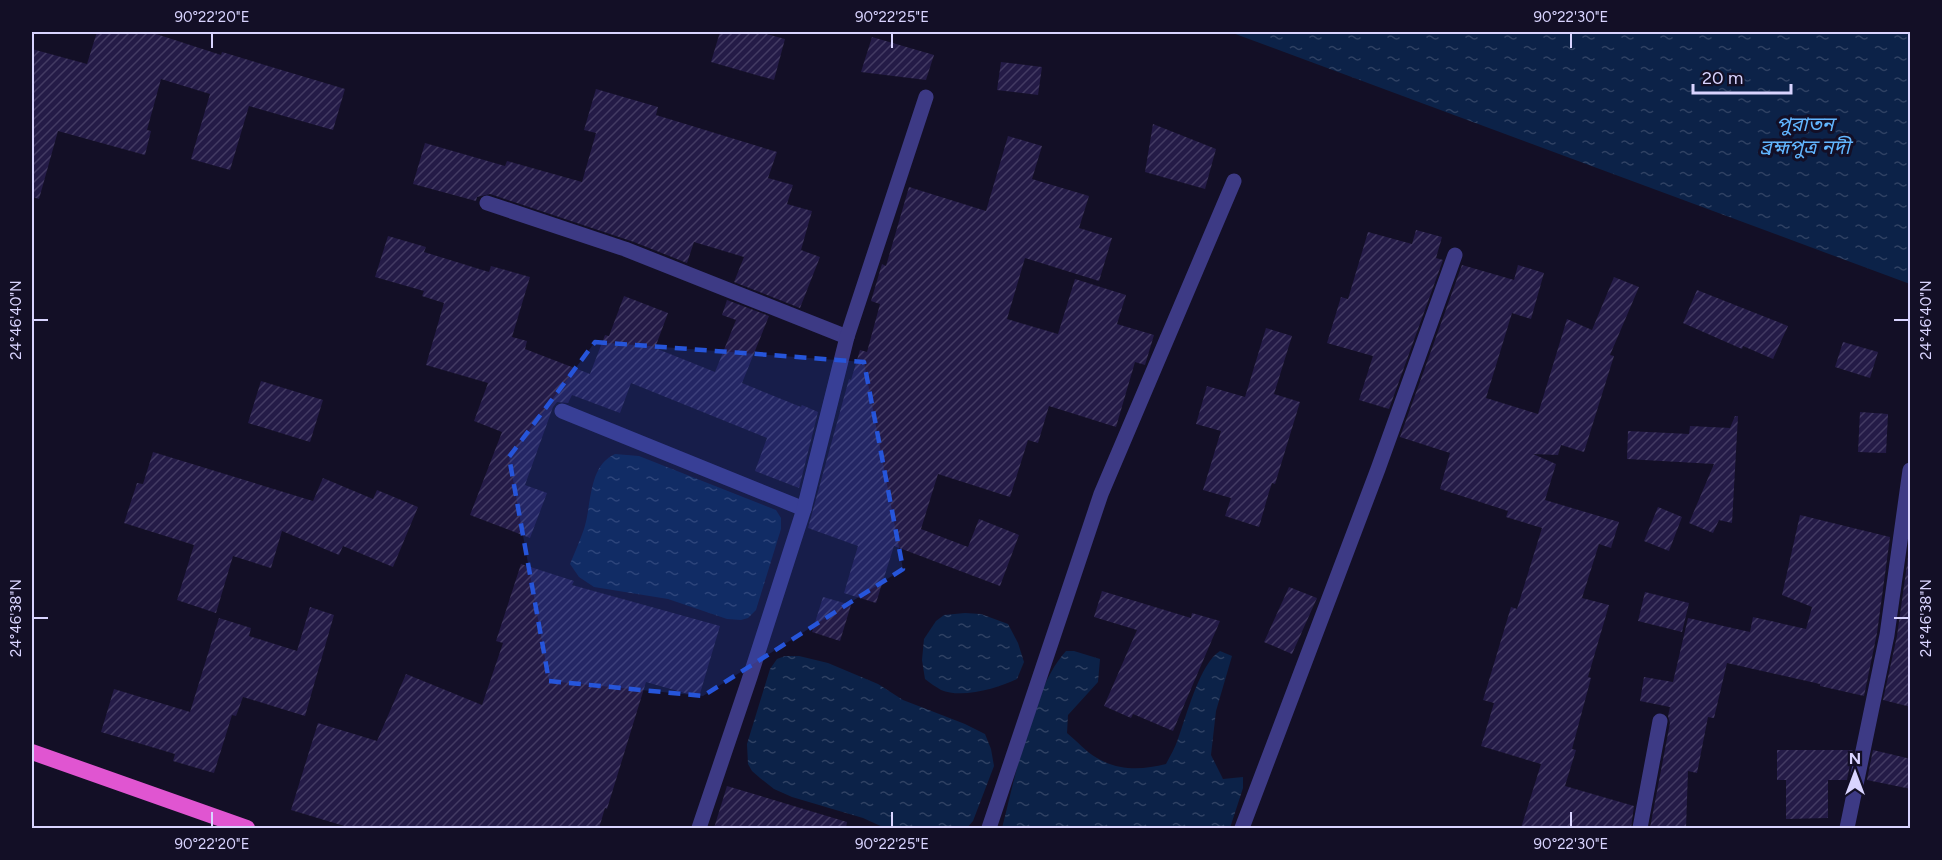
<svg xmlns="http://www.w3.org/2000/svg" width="1942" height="860" viewBox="0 0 1942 860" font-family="Figtree,'Noto Sans Bengali',sans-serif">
  <defs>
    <pattern id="water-ripples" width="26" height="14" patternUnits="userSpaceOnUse" patternTransform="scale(1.5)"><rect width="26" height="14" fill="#0c2248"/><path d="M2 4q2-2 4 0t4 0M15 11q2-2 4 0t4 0" fill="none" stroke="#2f4163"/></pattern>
    <pattern id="building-hatch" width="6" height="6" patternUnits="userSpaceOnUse" patternTransform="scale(1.5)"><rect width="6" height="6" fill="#241b47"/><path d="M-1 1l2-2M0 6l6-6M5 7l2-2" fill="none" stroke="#433b63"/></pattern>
  </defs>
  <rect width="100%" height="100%" fill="#130f26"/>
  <g fill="url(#water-ripples)">
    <polygon points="1230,32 1910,32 1910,284"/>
    <path d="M 615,454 L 639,456 L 776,510 L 781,518 L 781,529 L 756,610 L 748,618 L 741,620 L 727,619 L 668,599 L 594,587 L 579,577 L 570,564 C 575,552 580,540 584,529 C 592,504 588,466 615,454 Z"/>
    <path d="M 965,613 L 981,614 L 1008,624 L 1018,643 L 1024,662 L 1017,679 C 998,688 962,699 941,690 C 936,687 930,683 925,679 L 922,660 L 924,639 L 936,621 L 944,615 Z"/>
    <path d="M 1066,651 L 1074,651 L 1100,659 L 1098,682 L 1068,715 L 1067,733 C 1077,741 1086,752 1097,758 C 1118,771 1143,770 1166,764 C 1170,756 1175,748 1178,739 C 1186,717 1200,663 1220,651 L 1232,656 L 1216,711 L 1211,755 L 1223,779 L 1243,777 L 1243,788 L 1230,828 L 1002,828 C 1015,779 1032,688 1066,651 Z"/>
    <polygon points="785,656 799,656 828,663 878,684 903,700 965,724 985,734 991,749 994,766 973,821 967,828 885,828 863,818 792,797 774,789 760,778 752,771 748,764 747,744 770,669 777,659"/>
  </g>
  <g fill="url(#building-hatch)">
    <polygon points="97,32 150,32 221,55 222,52 345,89 333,130 249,106 230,170 191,159 210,94 161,79 147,130 151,131 145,155 58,131 39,199 32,197 32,49 87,64"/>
    <polygon points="720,32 759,32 785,39 774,80 711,62"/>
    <polygon points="872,37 934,55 926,80 861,72"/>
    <polygon points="1001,62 1042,67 1038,95 997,90"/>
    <polygon points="596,89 658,107 656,115 777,152 768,178 793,185 787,204 812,211 801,250 820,257 800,308 734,282 744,257 694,242 687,263 634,242 490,194 477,197 476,201 413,184 425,143 505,166 507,161 582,182 596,133 584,130"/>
    <polygon points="1153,124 1216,149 1205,189 1145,172"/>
    <polygon points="1008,136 1042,146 1032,179 1089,196 1079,228 1112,238 1099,281 1025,258 1007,319 1058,334 1075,279 1126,295 1117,324 1154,335 1145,365 1135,362 1116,427 1049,406 1038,443 1028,440 1010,497 938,474 921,529 968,547 979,519 1019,535 1000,586 894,546 876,603 844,593 858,546 808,528 849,379 851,380 860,350 867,352 880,304 871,301 882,264 886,266 909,187 986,211"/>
    <polygon points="1416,230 1442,237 1436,258 1443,260 1389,409 1359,400 1373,356 1327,343 1341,297 1348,299 1368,232 1412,244"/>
    <polygon points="388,236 426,247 424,252 489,272 491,266 530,277 512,337 527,341 525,349 590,374 605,335 609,336 624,296 668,313 655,348 715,372 736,320 722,315 727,300 769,316 742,383 801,407 802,405 818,412 799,488 755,471 767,438 631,383 620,413 572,395 568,403 557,402 553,407 525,485 547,493 530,538 470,515 502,432 474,421 488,383 426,365 444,303 422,296 424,291 375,277"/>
    <polygon points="1462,265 1514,280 1518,265 1544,273 1531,319 1512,313 1486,398 1538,414 1567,319 1592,330 1614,277 1639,287 1610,355 1614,356 1584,452 1561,445 1558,455 1533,454 1556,464 1545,500 1619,522 1611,548 1599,544 1582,598 1609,605 1588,677 1591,678 1572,749 1576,750 1565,786 1634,806 1631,828 1521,828 1541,764 1481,746 1494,703 1483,700 1511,607 1517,609 1542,528 1506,517 1508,511 1440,489 1450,453 1400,437"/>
    <polygon points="1697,290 1788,326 1773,359 1743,346 1742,349 1683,323"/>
    <polygon points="1266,328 1292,336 1274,394 1300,402 1275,484 1272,483 1269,492 1259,527 1225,516 1231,498 1203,490 1221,431 1196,424 1207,386 1245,397"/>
    <polygon points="1843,342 1878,352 1870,378 1835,367"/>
    <polygon points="261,381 323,400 310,442 248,423"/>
    <polygon points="1860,412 1888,414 1886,453 1858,452"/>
    <polygon points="1735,416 1738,416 1732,523 1719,520 1713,533 1689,523 1714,464 1627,459 1628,431 1689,434 1690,426 1730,428"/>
    <polygon points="153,452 313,501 323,478 373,499 377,490 418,507 393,567 343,546 339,555 282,531 271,568 233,556 216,613 177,600 194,545 124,523 137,483 143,484"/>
    <polygon points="1658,507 1682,517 1669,551 1644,541"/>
    <polygon points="1800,515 1890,537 1877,633 1864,696 1820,686 1820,684 1727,663 1714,718 1708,717 1697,773 1688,771 1686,828 1650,828 1670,723 1668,716 1670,707 1640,701 1644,677 1673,682 1688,618 1750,632 1753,617 1806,629 1812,607 1782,595"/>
    <polygon points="1909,550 1911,551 1911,707 1883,700 1897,636"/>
    <polygon points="521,564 574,581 572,585 720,626 699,697 646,682 607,809 605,808 599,828 351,828 291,810 318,723 377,741 406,674 482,705 503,643 496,641"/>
    <polygon points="1289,587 1317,598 1292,654 1264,642"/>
    <polygon points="1102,591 1191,618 1192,613 1220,621 1173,731 1133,714 1131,718 1104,706 1137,630 1094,617"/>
    <polygon points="1645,592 1689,603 1682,632 1638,621"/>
    <polygon points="823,597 851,605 840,641 812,632"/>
    <polygon points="310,607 334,615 305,716 243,697 236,716 232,715 214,773 173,761 175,754 101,732 114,689 190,712 219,618 251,628 249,636 297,651"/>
    <polygon points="1777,750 1853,750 1847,780 1828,780 1828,818 1786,819 1786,780 1777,780"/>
    <polygon points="1873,750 1911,759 1911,789 1867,780"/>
    <polygon points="727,786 847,822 846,828 714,828"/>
  </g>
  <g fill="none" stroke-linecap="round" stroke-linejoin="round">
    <g stroke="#3d3a85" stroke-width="15">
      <polyline points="487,203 625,249 847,337"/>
      <polyline points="562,411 804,509"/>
      <polyline points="699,828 750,677 804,509 847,337 926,97"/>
      <polyline points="989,828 1101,494 1234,181"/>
      <polyline points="1242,828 1378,469 1455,255"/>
      <polyline points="1640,828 1660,721"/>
      <polyline points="1847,828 1887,635 1910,470"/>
    </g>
    <polyline stroke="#e055d1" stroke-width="16" points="32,752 247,828"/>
  </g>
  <path fill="#2655da" fill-opacity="0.2" stroke="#2655da" stroke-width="4.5" stroke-dasharray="12 8" stroke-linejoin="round" d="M 595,342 L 864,362 L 903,569 L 703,696 L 549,681 L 509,457 Z"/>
  <path fill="none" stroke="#d9d4ff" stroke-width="2" d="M 212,33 L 212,48M 892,33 L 892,48M 1571,33 L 1571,48M 33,320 L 48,320M 1894,320 L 1909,320M 33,618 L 48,618M 1894,618 L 1909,618M 212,812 L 212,827M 892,812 L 892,827M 1571,812 L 1571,827"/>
  <g text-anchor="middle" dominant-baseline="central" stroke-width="6" stroke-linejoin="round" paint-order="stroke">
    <g font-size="20" font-style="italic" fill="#62b6ff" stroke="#130f26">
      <text x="1805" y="124">পুরাতন<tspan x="1805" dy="23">ব্রহ্মপুত্র নদী</tspan></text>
    </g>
  </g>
  <rect width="1942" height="860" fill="none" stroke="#130f26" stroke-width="66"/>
  <g transform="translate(1855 773)" stroke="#130f26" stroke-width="4.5" paint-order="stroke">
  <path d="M0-4.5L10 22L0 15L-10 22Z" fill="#d9d4ff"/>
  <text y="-9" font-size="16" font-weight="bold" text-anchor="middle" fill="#d9d4ff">N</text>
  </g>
  <path d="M1693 84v9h98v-9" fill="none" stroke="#d9d4ff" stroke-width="3"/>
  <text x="1702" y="84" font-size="18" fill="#d9d4ff" stroke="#130f26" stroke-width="4.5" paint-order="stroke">20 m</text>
  <rect x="33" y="33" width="1876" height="794" fill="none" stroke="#d9d4ff" stroke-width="2"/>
  <g font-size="15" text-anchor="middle" fill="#d9d4ff">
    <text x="212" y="22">90°22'20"E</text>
    <text x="892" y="22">90°22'25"E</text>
    <text x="1571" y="22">90°22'30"E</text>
    <text transform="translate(16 320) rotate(-90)" y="5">24°46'40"N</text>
    <text transform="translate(1926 320) rotate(-90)" y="5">24°46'40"N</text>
    <text transform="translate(16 618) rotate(-90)" y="5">24°46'38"N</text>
    <text transform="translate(1926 618) rotate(-90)" y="5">24°46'38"N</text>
    <text x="212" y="849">90°22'20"E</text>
    <text x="892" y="849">90°22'25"E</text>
    <text x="1571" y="849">90°22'30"E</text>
  </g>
</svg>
